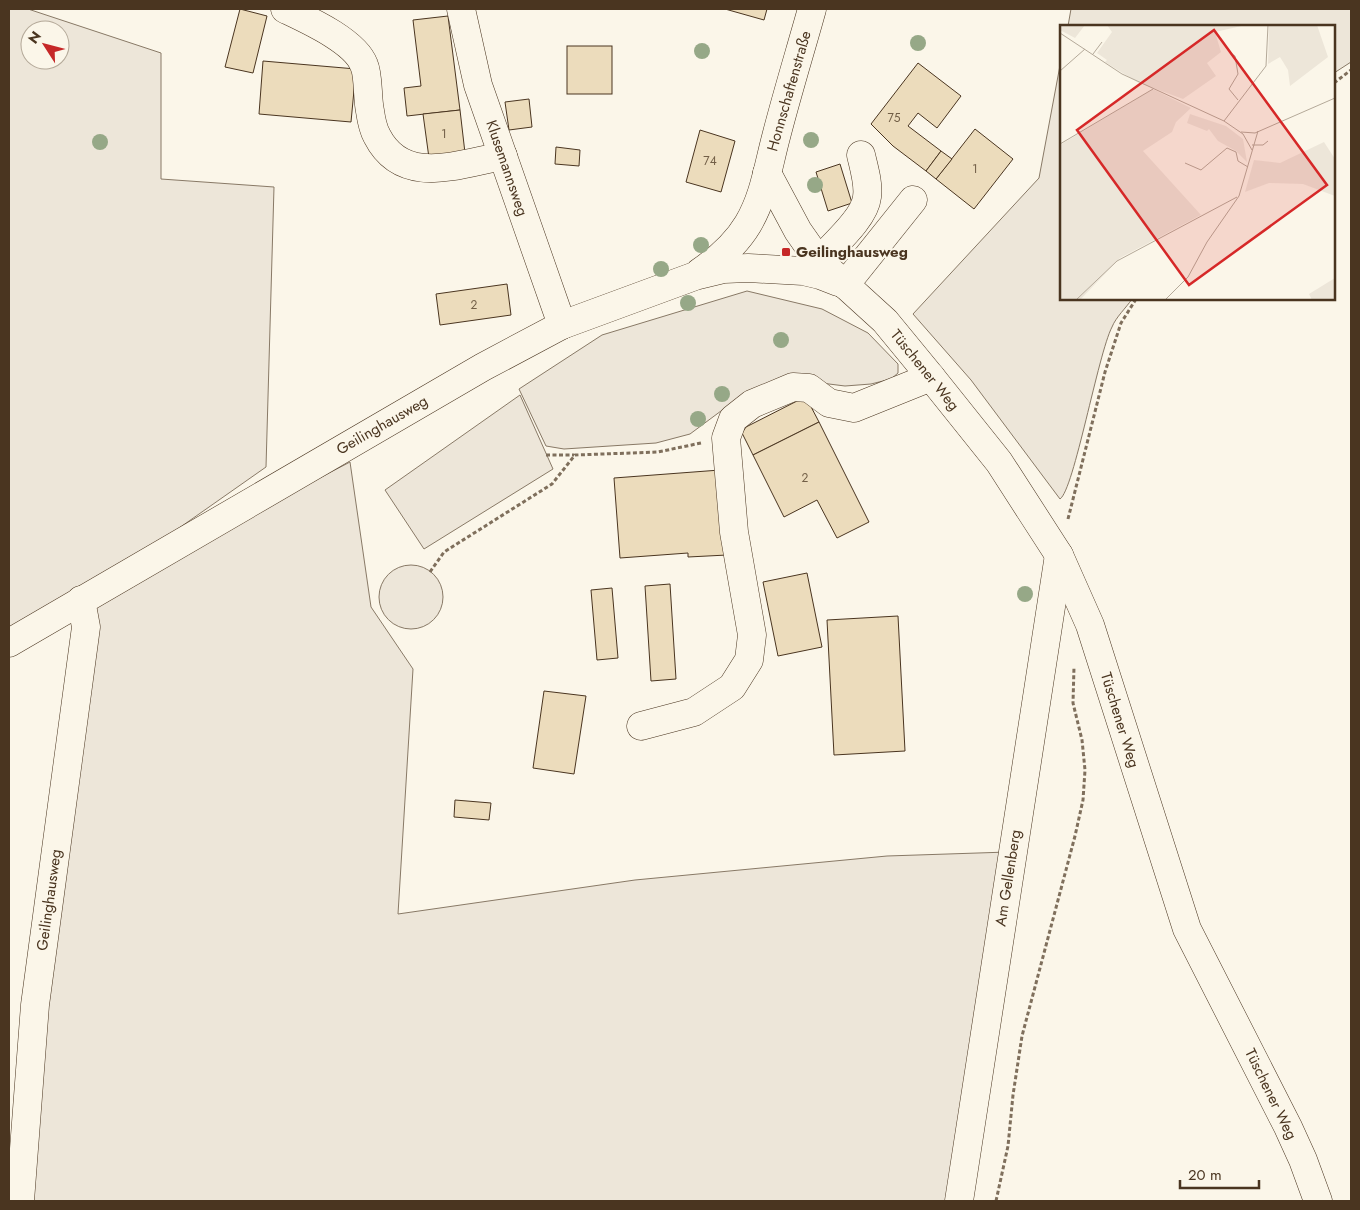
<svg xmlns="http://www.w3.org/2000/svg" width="1360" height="1210" viewBox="0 0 1360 1210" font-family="Jost,sans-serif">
  <rect width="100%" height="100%" fill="#fbf6e9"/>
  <g fill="#ede6d9" stroke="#887966" fill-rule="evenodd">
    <path d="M 9,9 L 28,9 L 161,53 L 161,179 L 274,187 L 266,467 L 78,599 L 9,641 ZM 30,30 L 60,30 L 60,60 L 30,60 Z"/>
    <polygon points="1071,9 1351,9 1351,62 1334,73 1334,26 1068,26"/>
    <path d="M 1061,60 L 1061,299 L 1132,299 C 1126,308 1116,317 1112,327 C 1098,354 1074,490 1060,499 L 971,380 L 913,314 L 1039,178 Z"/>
    <polygon points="747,291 822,309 868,333 898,364 898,373 891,379 871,384 845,386 789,379 725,408 690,434 656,443 564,449 546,446 519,389 602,335"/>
    <polygon points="520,395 553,469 424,549 385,490"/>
    <polygon points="350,462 371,607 413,669 398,914 635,880 887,856 1008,852 954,1201 30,1201 86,600"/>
    <circle cx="411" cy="597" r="32"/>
  </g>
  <g fill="#ecdcbc" stroke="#4a3520">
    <polygon points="240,9 267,16 253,73 225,67"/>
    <polygon points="725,9 767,9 764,20"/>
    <polygon points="448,16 460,110 407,116 404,88 421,86 413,20"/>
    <rect x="567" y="46" width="45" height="48"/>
    <polygon points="263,61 356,69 351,122 259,114"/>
    <polygon points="918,63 961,96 937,128 918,113 908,126 941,151 926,171 893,146 871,124"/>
    <polygon points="529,99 532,127 509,130 505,102"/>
    <polygon points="460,110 465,153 429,158 423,114"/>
    <polygon points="975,129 1013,159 974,209 936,179"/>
    <polygon points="700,130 735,141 721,192 686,182"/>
    <polygon points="556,147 580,150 579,166 555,164"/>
    <polygon points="941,151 952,159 936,179 926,171"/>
    <polygon points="840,164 852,203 828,211 816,172"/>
    <polygon points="507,284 511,315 440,325 436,294"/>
    <polygon points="799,400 808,401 819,422 753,455 742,433 746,427"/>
    <polygon points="819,422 869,522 837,538 817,500 784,517 753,455"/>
    <polygon points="720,470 727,555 688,557 688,553 620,558 614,478"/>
    <polygon points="807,573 822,647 778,656 763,582"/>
    <polygon points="670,584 676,679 651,681 645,586"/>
    <polygon points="612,588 618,658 597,660 591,590"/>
    <polygon points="898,616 905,751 834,755 827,620"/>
    <polygon points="544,691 586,696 574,774 533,768"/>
    <polygon points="455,800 491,803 489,820 454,817"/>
  </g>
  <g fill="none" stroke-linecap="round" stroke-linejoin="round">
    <g stroke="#4a3520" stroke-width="29">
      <g id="minor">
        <path d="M 285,9 C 308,20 355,41 364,65 C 369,76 367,98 370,111 C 371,118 373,129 377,136 C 403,187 458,164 503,156"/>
        <polyline points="461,9 478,85 562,325"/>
        <polyline points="767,173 798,231 819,261 885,321 931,377 999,462 1059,555 1090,625 1187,929 1288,1127 1303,1160 1318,1201"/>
        <path d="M 819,261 C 833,245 865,218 867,197 C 869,184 864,168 861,155"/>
        <path d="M 700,272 C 719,259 736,244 748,224 C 764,197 768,167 776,137 C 787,94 800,52 812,9"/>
        <polyline points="845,285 913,200"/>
        <polyline points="9,643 483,367 562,325 695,276 724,269 748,268 803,271 820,275 838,282"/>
        <polyline points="641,726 694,712 732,687 749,660 752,635 734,532 726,438 733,419 752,404 793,387 809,388 829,403 854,408 931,377"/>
        <polyline points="20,1201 35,1005 86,627 81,600"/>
        <polyline points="959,1201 1059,555"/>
      </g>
    </g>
    <g stroke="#7f6f5c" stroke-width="3" stroke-dasharray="4 2.5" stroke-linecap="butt">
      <polyline points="1334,83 1351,70"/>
      <polyline points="546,455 574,455"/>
      <polyline points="1068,519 1105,372 1121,323 1136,299"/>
      <polyline points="430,572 444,552 552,484 575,455 658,452 701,443"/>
      <polyline points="996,1201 1008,1146 1013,1095 1022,1036 1075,836 1083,800 1085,770 1082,740 1073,703 1074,667"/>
    </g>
    <use href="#minor" stroke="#fbf6e9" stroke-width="28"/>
  </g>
  <g fill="#96a887">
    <circle cx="918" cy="43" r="8"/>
    <circle cx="702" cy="51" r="8"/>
    <circle cx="811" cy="140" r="8"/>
    <circle cx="100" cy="142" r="8"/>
    <circle cx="815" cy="185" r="8"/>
    <circle cx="701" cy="245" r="8"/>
    <circle cx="661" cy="269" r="8"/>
    <circle cx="688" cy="303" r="8"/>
    <circle cx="781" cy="340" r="8"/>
    <circle cx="722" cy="394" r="8"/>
    <circle cx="698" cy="419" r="8"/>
    <circle cx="1025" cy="594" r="8"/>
  </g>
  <rect fill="#c62828" stroke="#fbf6e9" stroke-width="2" x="781" y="247" width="10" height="10" rx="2.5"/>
  <g text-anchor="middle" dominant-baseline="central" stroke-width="4" stroke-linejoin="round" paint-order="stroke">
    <g font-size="12" fill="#725f47">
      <text x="894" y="118">75</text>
      <text x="444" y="134">1</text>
      <text x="710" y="161">74</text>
      <text x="975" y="169">1</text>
      <text x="474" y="305">2</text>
      <text x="805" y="478">2</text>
    </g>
    <g font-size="15" fill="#4a3520" stroke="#fbf6e9">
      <text transform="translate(789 91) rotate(-74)">Honnschaftenstraße</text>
      <text transform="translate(507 168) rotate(71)">Klusemannsweg</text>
      <text transform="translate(925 370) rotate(51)">Tüschener Weg</text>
      <text transform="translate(382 425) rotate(-30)">Geilinghausweg</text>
      <text transform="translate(1120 720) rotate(73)">Tüschener Weg</text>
      <text transform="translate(1008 878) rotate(-81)">Am Gellenberg</text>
      <text transform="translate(49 900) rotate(-82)">Geilinghausweg</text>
      <text transform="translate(1271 1094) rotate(64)">Tüschener Weg</text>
    </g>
    <g font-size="15" font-weight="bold" fill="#4a3520" stroke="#fbf6e9" text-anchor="start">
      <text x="796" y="252">Geilinghausweg</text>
    </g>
  </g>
  <g transform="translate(1060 25)">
    <rect width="275" height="275" fill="#fbf6e9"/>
    <path d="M 0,0 L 25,0 L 15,13 L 0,5 ZM 47,0 L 186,0 L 155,7 L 161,27 L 147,38 L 156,51 L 123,74 L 77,57 L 45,37 L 47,35 L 37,28 L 52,7 ZM 209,0 L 257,0 L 268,32 L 230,61 L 228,45 L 220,32 L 208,39 ZM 93,64 L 131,83 L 116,97 L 112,107 L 83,126 L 141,190 L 60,233 L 20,275 L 0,275 L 0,120 ZM 130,89 L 166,101 L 183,114 L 187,137 L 176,126 L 158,116 L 149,104 L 147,106 L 127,98 ZM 264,117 L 275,134 L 275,171 L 243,159 L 209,158 L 185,167 L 194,135 L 220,138 ZM 275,253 L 275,275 L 252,275 L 249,269 Z" fill="#ede6d9"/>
    <path fill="none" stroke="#b4a999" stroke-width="1" d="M 0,8 L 62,49 L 164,96 L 183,109 L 192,125M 169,27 L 175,31 L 178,49 L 169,64 L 178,75M 33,29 L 42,17M 0,46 L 25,24M 164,96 L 206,41 L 208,0M 181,107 L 195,108 L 275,73M 0,119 L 93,64M 192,120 L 203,120 L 208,116M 125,138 L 141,145 L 167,123 L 176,127 L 178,136 L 188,142M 16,275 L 57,236 L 177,172M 105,275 L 128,252 L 147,217 L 179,171 L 198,106"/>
    <path fill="#d62828" fill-opacity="0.15" stroke="#d62828" stroke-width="2.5" d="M 154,5 L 267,160 L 129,260 L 17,105 Z"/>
    <rect width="275" height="275" fill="none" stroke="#4a3520" stroke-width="2.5"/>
  </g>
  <rect width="1360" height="1210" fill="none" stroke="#4a3520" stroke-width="20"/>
  <g transform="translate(45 45) rotate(306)"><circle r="24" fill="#fbf6e9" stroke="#b4a999"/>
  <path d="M0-4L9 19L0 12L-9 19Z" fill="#c62828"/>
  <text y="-8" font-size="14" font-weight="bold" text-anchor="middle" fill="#4a3520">N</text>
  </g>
  <path d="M1180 1180v8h79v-8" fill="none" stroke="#4a3520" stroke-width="2.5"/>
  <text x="1188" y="1180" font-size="15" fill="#4a3520" stroke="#fbf6e9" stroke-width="4" paint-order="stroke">20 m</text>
</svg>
